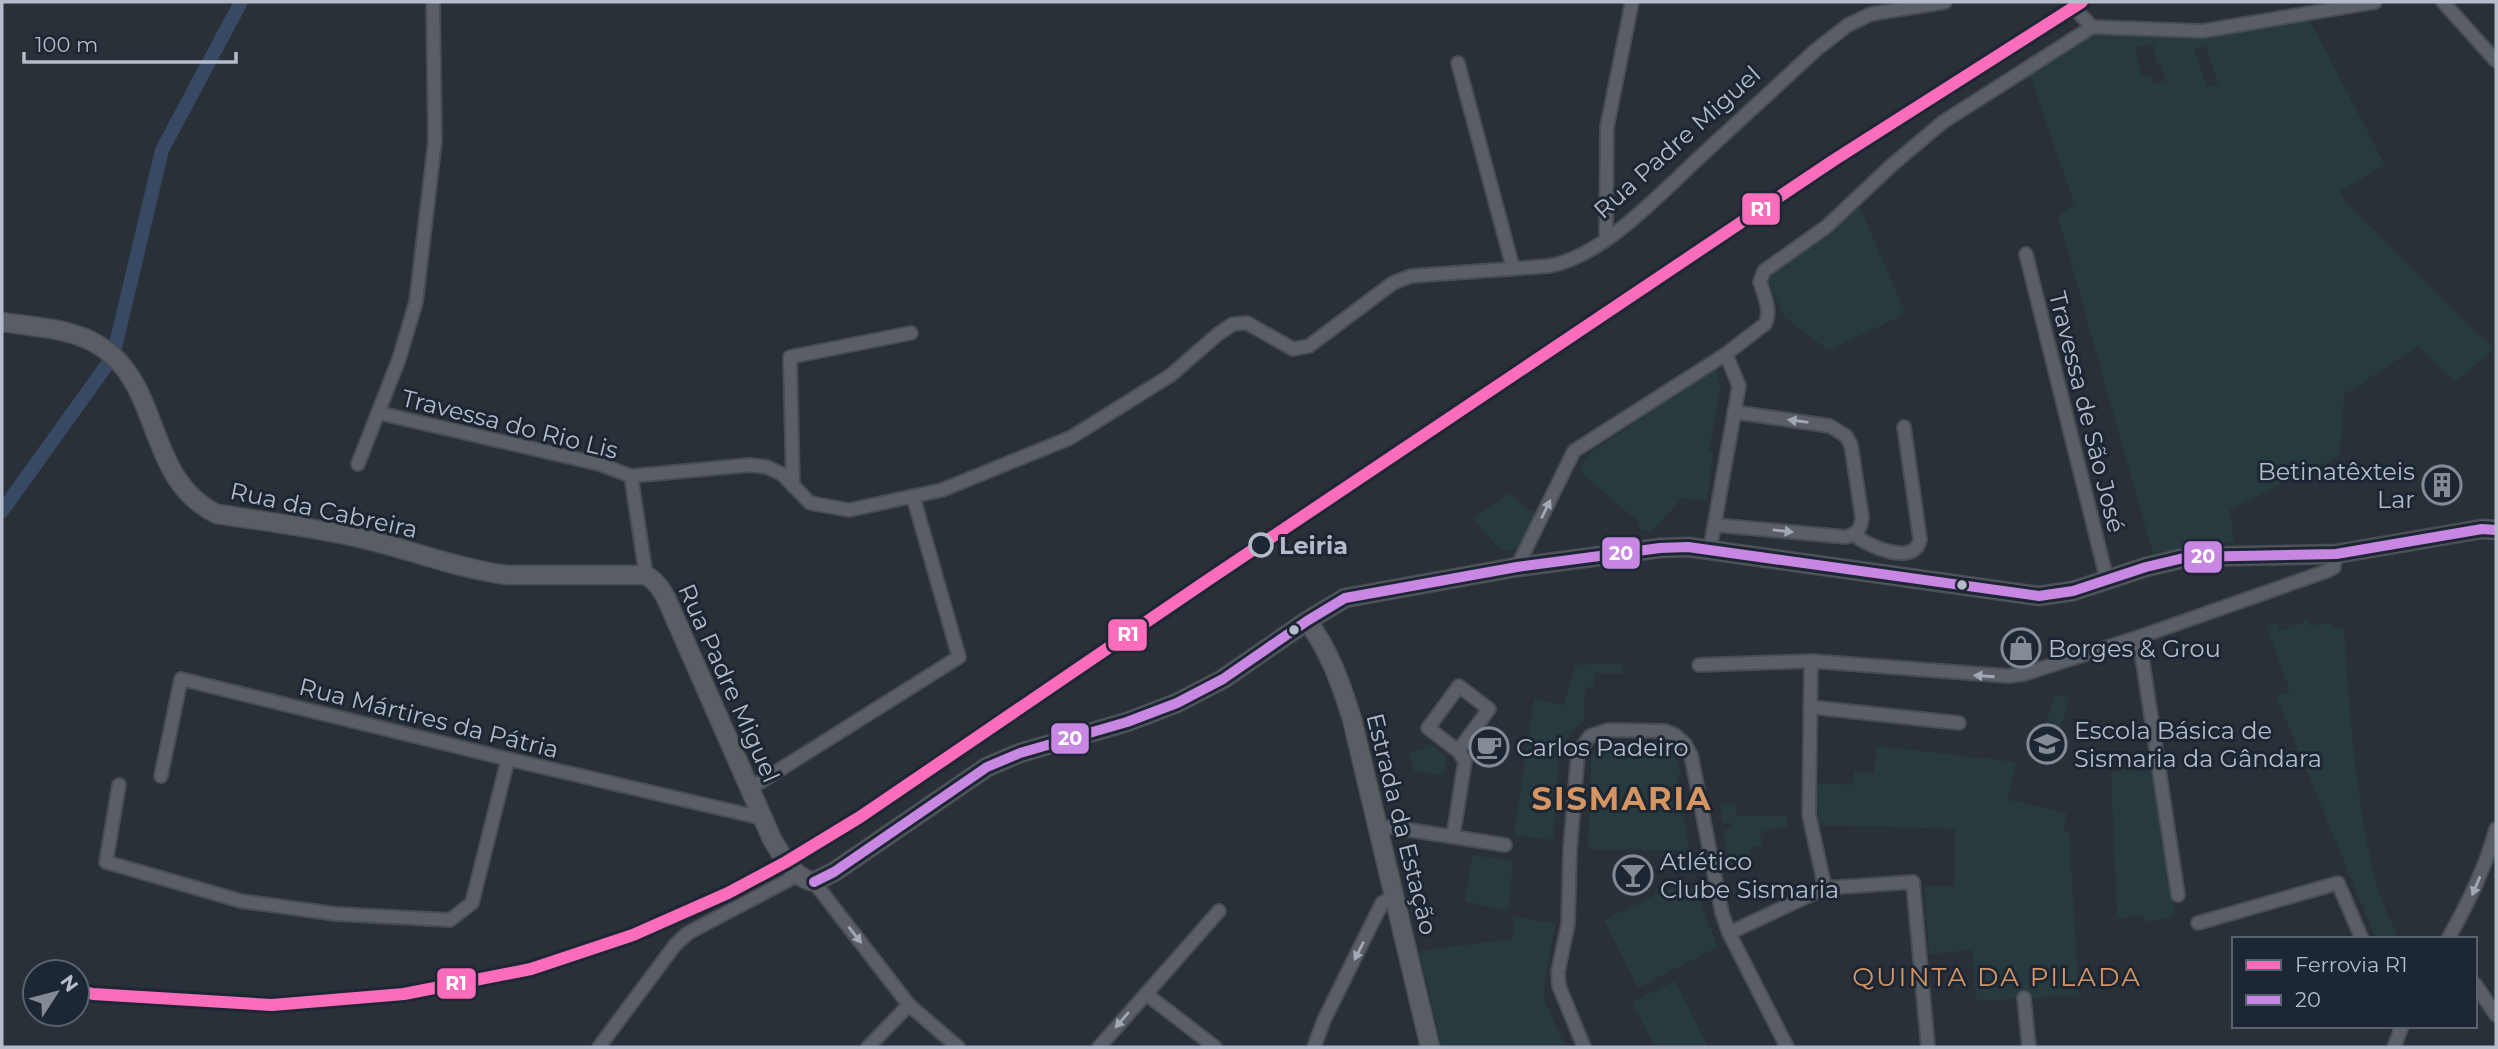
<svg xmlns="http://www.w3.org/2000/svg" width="2498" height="1049" viewBox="0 0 2498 1049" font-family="Montserrat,sans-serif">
  <rect width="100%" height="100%" fill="#2a3038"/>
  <g fill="#273a3e" fill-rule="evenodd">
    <path d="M 2309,19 L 2385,165 L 2340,191 L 2346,202 L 2494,349 L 2455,382 L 2418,346 L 2344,395 L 2340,456 L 2230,509 L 2234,542 L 2207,543 L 2153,554 L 2058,217 L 2074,203 L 2029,73 L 2095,32 L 2209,37 ZM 2153,44 L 2157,63 L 2161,63 L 2166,81 L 2153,84 L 2151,75 L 2142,77 L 2135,48 ZM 2205,45 L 2218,83 L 2207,87 L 2194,49 Z"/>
    <polygon points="1860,207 1906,314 1828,350 1784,317 1768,281 1770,276"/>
    <polygon points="1717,366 1720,388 1709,450 1713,451 1707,501 1682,498 1652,531 1641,531 1638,521 1579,471 1590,453"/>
    <polygon points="1510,493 1525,508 1538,514 1523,548 1500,550 1473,518"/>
    <path d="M 2308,619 L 2310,626 L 2330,622 L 2332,629 L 2344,627 C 2349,712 2356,801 2376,884 C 2381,902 2392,921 2399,939 L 2376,939 L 2276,696 L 2290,691 L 2266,626 L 2277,623 L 2280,631 L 2305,622 L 2304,620 Z"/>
    <polygon points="1622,663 1624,673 1594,673 1594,685 1585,689 1584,721 1570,733 1559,754 1553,840 1514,835 1534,698 1563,706 1575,665"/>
    <polygon points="2055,694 2070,698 2061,726 2047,721"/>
    <polygon points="1433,745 1446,757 1444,775 1414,771 1409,753"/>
    <polygon points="1877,746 2016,762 2008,800 2067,813 2063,831 2069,833 2079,995 1977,1001 1972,950 1929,954 1924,887 1955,886 1955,829 1819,825 1815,783 1853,785 1854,771 1874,773"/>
    <polygon points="1668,749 1676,757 1681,771 1677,777 1690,851 1588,849 1591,756 1595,752"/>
    <polygon points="2132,769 2133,772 2154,769 2175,915 2148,922 2142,916 2117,918 2111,772"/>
    <polygon points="1735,804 1736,815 1787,816 1788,826 1763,831 1760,836 1763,845 1750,847 1751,853 1730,864 1723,831 1732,828 1730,822 1723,824 1720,805"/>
    <polygon points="1472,855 1513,861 1508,911 1465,901"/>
    <polygon points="1698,887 1703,910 1718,947 1638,988 1604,920 1666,890"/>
    <polygon points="1514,917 1556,924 1545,976 1544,1000 1566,1047 1442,1047 1419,951 1513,939"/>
    <polygon points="1675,981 1708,1047 1655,1047 1632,1002"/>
  </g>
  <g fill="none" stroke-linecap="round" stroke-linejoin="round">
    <g stroke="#384963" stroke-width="14">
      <polyline points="115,348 162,150 241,2"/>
      <polyline points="2,511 109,362"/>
    </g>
    <g stroke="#484c53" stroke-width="16">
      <g id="minor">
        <polyline points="2069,2 2092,27"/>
        <polyline points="2443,2 2496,61"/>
        <polyline points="2092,27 2203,31 2375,2"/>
        <polyline points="1458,63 1513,268"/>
        <polyline points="1606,238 1607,127 1632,2"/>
        <polyline points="2026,254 2107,580"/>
        <polyline points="379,413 599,464 631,476"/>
        <polyline points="358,464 399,359 416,302 435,141 433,2"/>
        <polyline points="793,486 790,357 911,333"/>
        <path d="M 1715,525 L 1846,537 C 1858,533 1861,529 1862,517 L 1851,445 L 1846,436 L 1830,426 L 1734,412"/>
        <path d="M 1854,534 C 1867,547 1916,567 1920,539 L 1904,427"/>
        <polyline points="1710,549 1739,386 1726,354"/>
        <path d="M 1517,567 L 1574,451 L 1726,354 L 1765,324 C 1772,311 1764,295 1760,282 L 1764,271 L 1826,227 L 1892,165 L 1943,122 L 2092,27"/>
        <path d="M 646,575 L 631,476 L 750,465 L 767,467 L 782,474 L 810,503 L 849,510 L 942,490 L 1070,438 L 1171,375 L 1218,334 L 1233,324 L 1247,323 L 1293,349 L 1309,346 L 1393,283 L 1411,276 L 1549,266 C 1603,257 1663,191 1703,154 C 1741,119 1779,84 1817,49 L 1848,25 L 1871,14 L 1945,2"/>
        <polyline points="2139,637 2178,895"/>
        <polyline points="1811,661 1809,815 1825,888 1913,882 1928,1047"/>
        <polyline points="1699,665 1811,661 2008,676 2024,674 2139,637 2327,571 2334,567 2336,554"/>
        <polyline points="1810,707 1959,723"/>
        <polyline points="161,776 181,679 508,759 762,818"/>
        <polyline points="119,785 106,862 241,901 336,914 450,920 472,903 508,759"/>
        <polyline points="749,789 959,657 913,496"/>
        <polyline points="1379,828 1391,827 1505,845"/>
        <polyline points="1453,837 1465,761 1458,751 1428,728 1459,686 1489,709 1458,751"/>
        <polyline points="814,882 909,1005 958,1047"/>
        <polyline points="2198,923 2338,883 2362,939"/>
        <polyline points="1729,933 1825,888"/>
        <path d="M 2448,939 C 2468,903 2485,869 2496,829"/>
        <polyline points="2475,984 2496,1015"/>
        <polyline points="2024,998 2029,1047"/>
        <polyline points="599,1047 675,945 688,933 798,875"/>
        <polyline points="868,1047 909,1005"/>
        <polyline points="1099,1047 1146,994"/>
        <polyline points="1215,1047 1146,994 1219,911"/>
        <polyline points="1314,1047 1324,1020 1382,903 1395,896"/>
        <polyline points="1584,1047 1559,986 1558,972 1568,924 1570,850 1578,753 1590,736 1608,730 1665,731 1675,735 1685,744 1691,755 1722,913 1729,933 1787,1047"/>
        <polyline points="2394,1047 2402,1026"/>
      </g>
    </g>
    <g stroke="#484c53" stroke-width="21">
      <g id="secondary">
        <path d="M 2,322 C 34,327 72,328 100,346 C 163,385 145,480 217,514 C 263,521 310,527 355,537 C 407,548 454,568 507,575 L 646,575 C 656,581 661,588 666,598 L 772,839 C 782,856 792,877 814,882 L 834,872 L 987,767 L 1020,753 L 1127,722 L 1177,703 L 1223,679 L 1307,621 L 1345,598 L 1517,567 L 1660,548 L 1688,547 L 2039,596 L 2073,591 L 2146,567 L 2188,557 L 2336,554 L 2482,529 L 2496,530"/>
        <path d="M 1307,621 C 1330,651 1341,684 1352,719 L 1430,1047"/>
      </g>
    </g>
    <use href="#minor" stroke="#5a5e66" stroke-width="12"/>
    <use href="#secondary" stroke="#595d64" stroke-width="18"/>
    <g stroke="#1d2633" stroke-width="16">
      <polyline id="bus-1" points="814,882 834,872 987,767 1020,753 1127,722 1177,703 1223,679 1307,621 1345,598 1517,567 1660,548 1688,547 2039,596 2073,591 2146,567 2188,557 2336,554 2482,529 2496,530"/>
    </g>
    <use href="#bus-1" stroke="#c787e3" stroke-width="10"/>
    <g stroke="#1d2633" stroke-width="18">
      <polyline id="rail-1" points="77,990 93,994 272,1005 404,994 531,969 633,935 728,893 786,862 860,817 1205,582 1834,160 2082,2"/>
    </g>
    <use href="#rail-1" stroke="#fb6dba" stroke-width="12"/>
  </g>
  <defs><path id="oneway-solid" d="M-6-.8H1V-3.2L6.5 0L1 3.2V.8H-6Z" transform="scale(1.75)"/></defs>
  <g fill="#a2a9b5">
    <use href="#oneway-solid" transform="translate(1798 421) rotate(-172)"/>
    <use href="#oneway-solid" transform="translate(1546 509) rotate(-64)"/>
    <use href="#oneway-solid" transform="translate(1783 531) rotate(6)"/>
    <use href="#oneway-solid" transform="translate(1984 676) rotate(-176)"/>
    <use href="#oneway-solid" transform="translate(2476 886) rotate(113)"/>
    <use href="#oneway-solid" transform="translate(855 935) rotate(52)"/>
    <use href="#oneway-solid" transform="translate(1359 951) rotate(117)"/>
    <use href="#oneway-solid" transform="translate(1122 1020) rotate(131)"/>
  </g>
  <defs>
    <g id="building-ring" transform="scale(2.0125)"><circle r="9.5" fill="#1d2633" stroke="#848b96" stroke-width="1.5"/><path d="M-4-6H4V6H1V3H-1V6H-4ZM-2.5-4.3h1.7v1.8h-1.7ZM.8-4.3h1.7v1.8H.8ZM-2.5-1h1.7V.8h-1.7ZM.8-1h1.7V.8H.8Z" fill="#848b96"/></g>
    <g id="shop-ring" transform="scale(2.0125)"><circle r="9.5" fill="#1d2633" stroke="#848b96" stroke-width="1.5"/><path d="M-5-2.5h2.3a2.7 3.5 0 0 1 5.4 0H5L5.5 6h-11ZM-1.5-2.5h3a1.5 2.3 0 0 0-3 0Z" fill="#848b96"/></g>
    <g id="school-ring" transform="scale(2.0125)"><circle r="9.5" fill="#1d2633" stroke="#848b96" stroke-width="1.5"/><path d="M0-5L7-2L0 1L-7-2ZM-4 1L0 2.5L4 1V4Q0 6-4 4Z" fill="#848b96"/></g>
    <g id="cafe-ring" transform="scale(2.0125)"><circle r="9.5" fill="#1d2633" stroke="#848b96" stroke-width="1.5"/><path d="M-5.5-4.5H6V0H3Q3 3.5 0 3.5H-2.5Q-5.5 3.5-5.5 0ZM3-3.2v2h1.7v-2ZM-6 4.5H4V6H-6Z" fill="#848b96"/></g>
    <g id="bar-ring" transform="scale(2.0125)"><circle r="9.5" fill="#1d2633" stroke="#848b96" stroke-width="1.5"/><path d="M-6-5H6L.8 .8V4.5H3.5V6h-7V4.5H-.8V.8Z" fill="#848b96"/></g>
  </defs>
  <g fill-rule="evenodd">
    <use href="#building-ring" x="2442" y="485"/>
    <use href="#shop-ring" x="2021" y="648"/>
    <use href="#school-ring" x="2047" y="744"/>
    <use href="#cafe-ring" x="1489" y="747"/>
    <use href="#bar-ring" x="1633" y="875"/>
  </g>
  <circle fill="#1d2633" stroke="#b4bcc9" stroke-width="3.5" cx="1261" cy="545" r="11"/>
  <g fill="#b4bcc9" stroke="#1d2633" stroke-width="2.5">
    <circle cx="1962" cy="585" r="6"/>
    <circle cx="1294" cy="630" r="6"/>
  </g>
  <g text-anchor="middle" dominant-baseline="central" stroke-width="6" stroke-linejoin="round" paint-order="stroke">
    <g font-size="24" fill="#b4bcc9" stroke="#1d2633">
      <text transform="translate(1677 142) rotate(-42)">Rua Padre Miguel</text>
      <text transform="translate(2087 412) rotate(76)">Travessa de São José</text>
      <text transform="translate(510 424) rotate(14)">Travessa do Rio Lis</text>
      <text transform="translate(324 510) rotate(12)">Rua da Cabreira</text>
      <text transform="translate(729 683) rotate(66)">Rua Padre Miguel</text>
      <text transform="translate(429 718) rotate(14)">Rua Mártires da Pátria</text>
      <text transform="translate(1402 824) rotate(76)">Estrada da Estação</text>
    </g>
    <g font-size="24" fill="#b4bcc9" stroke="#1d2633" text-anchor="start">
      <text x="2415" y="471" text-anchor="end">Betinatêxteis<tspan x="2415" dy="28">Lar</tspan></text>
      <text x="2048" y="648">Borges &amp; Grou</text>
      <text x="2074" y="730">Escola Básica de<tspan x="2074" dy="28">Sismaria da Gândara</tspan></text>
      <text x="1516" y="747">Carlos Padeiro</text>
      <text x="1660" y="861">Atlético<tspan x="1660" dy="28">Clube Sismaria</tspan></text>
    </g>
    <g font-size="24" font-weight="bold" fill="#b4bcc9" stroke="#1d2633" text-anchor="start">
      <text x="1279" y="545">Leiria</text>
    </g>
    <g font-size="26" letter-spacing="2" fill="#d59563" stroke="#1d2633">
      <text x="1997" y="977">QUINTA DA PILADA</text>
    </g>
    <g font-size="32" font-weight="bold" letter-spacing="2" fill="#d59563" stroke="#1d2633">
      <text x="1622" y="798">SISMARIA</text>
    </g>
  </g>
  <g stroke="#1d2633" stroke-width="2.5">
    <rect x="1741" y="192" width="40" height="34" rx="7" fill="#fb6dba"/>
    <rect x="1601" y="536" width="40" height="34" rx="7" fill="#c787e3"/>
    <rect x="2183" y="540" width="40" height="34" rx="7" fill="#c787e3"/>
    <rect x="1107" y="618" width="41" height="34" rx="7" fill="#fb6dba"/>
    <rect x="1050" y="722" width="40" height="33" rx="7" fill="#c787e3"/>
    <rect x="436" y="967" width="41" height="33" rx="7" fill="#fb6dba"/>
  </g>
  <g font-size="19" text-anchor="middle" font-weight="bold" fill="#fff">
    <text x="1761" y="216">R1</text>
    <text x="1621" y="560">20</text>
    <text x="2203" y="563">20</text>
    <text x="1128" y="641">R1</text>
    <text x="1070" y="745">20</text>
    <text x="456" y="990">R1</text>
  </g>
  <rect width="2498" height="1049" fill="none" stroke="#b4bcc9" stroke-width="7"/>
  <rect x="2232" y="937" width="245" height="91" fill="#1d2633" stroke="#59626f" stroke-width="2"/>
  <rect x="2246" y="960" width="35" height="10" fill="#fb6dba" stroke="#59626f" stroke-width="2"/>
  <text x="2295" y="972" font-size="21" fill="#b4bcc9">Ferrovia R1</text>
  <rect x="2246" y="995" width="35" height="10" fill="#c787e3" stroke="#59626f" stroke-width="2"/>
  <text x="2295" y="1007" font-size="21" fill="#b4bcc9">20</text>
  <g transform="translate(56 993) rotate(54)"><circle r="33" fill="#1d2633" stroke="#59626f" stroke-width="2"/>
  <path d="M0-5L12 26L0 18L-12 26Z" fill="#848b96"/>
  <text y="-10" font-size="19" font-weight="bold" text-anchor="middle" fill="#b4bcc9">N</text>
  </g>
  <path d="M24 52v10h212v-10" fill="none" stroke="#b4bcc9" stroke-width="3.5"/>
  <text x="35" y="52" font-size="21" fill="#b4bcc9" stroke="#1d2633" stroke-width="5" paint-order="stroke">100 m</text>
</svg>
